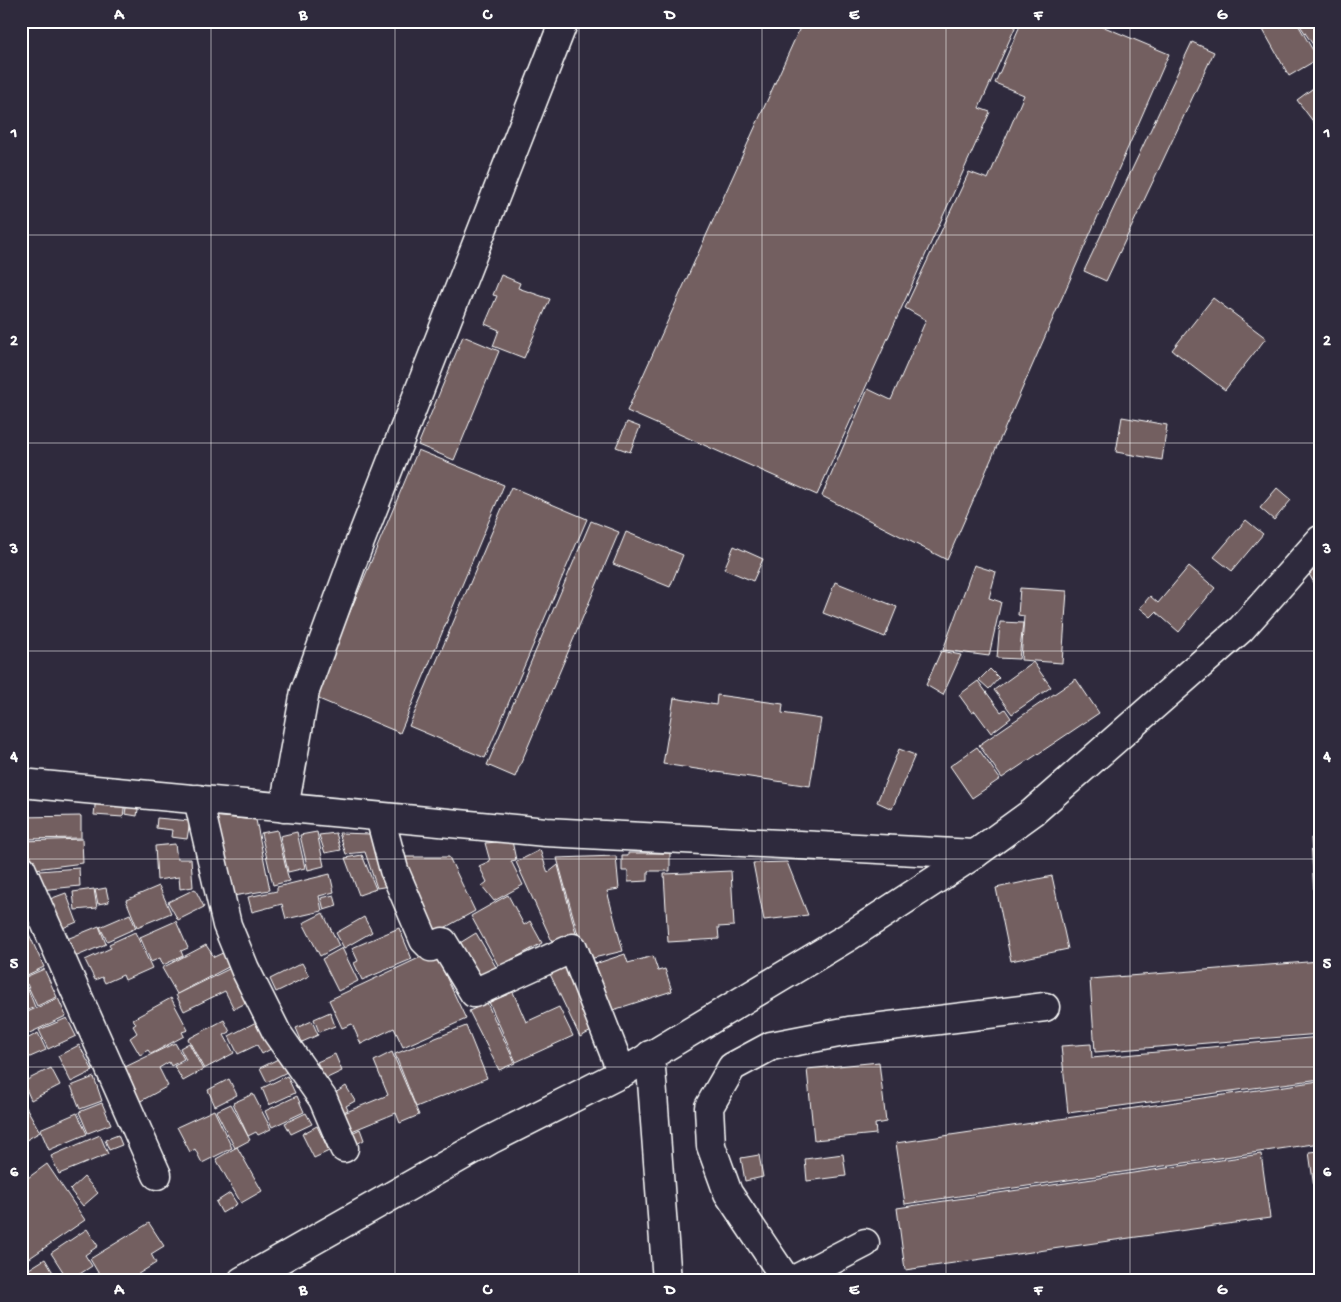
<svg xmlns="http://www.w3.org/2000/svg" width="1341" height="1302" viewBox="0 0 1341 1302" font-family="'Gochi Hand',sans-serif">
  <rect width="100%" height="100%" fill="#2f2a3d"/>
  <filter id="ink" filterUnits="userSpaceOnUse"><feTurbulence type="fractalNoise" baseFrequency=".02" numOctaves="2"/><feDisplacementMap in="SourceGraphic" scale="10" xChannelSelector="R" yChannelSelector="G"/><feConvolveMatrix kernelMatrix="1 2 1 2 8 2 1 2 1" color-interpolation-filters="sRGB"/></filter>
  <g filter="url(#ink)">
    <g fill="#735e60" stroke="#fff">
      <polygon points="803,21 1018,21 979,108 990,112 817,495 627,411"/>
      <polygon points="1022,21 1090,21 1169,54 947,560 822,496 868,389 891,400 926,320 905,308 969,172 988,179 1024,95 995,83"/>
      <polygon points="1224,21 1243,21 1240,29"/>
      <polygon points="1262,21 1296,21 1318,59 1289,76 1262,28 1264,26"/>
      <polygon points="1297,21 1320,21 1320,55"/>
      <polygon points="1192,42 1214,52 1106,281 1084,271"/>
      <polygon points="1320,72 1320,84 1314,76"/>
      <polygon points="1316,86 1320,90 1320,120 1315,124 1297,100"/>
      <polygon points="501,275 520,283 518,288 550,299 524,358 493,346 499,330 485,324 497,296 493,295"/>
      <polygon points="1213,298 1266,338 1225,390 1172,350"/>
      <polygon points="463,336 499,351 454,460 418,445"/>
      <polygon points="1122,417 1167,425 1162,460 1116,452"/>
      <polygon points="627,422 640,427 630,452 616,447"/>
      <polygon points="418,450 504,485 400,733 314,697"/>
      <polygon points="511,487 587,519 485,758 409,726"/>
      <polygon points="1277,488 1291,500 1274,520 1260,508"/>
      <polygon points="1246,520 1263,534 1232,571 1214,557"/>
      <polygon points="591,521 619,532 515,777 487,765"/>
      <polygon points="626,532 683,555 670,587 613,564"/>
      <polygon points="734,546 763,559 753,581 724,569"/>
      <polygon points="1320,561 1320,593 1306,569"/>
      <polygon points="974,565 996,572 989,598 1001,602 989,656 943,650"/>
      <polygon points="1189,566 1215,588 1179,632 1156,612 1151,617 1140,608 1150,596 1158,603"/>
      <polygon points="835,582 897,607 885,637 823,613"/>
      <polygon points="1020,588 1067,591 1062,663 1021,660 1024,616 1018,615"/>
      <polygon points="1000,622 1023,623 1019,659 997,658"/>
      <polygon points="941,651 961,655 943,695 926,685"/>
      <polygon points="1033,662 1051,687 1012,714 994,690"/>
      <polygon points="990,669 999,678 989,689 979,680"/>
      <polygon points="1076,679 1099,713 1002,778 979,745"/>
      <polygon points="978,681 1001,712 1005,709 1011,718 991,733 975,711 972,713 959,695"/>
      <polygon points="717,695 783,704 782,713 821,719 810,786 663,764 674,698 716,705"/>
      <polygon points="977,747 1000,779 972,798 950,766"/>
      <polygon points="899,749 915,755 892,809 877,802"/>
      <polygon points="96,797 125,801 123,817 94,815"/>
      <polygon points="127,802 139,803 137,816 125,814"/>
      <polygon points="81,816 81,838 21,839 21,817"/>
      <polygon points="212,816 256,820 270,890 233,896"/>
      <polygon points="157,818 190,821 187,839 171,837 172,830 156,828"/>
      <polygon points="277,830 289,881 273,885 261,833"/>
      <polygon points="297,832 305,868 288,872 280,836"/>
      <polygon points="317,832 324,866 308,870 300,835"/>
      <polygon points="336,833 341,850 325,853 319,835"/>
      <polygon points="339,833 371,834 395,885 377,888 365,852 346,854"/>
      <polygon points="1311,838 1320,838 1320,953 1317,953"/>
      <polygon points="82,839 83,863 35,869 24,841"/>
      <polygon points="512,841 516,860 511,861 523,885 494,901 482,886 487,882 479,866 490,861 485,843"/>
      <polygon points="175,844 177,859 191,859 193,887 180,889 179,877 157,880 155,846"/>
      <polygon points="540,850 548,873 558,865 577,937 556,950 516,862"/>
      <polygon points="628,853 670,853 670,871 648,871 648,881 628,882 628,871 622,871 622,856 628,856"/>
      <polygon points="362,855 376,889 359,895 345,858"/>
      <polygon points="616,856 619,889 607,891 623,951 585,960 557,858"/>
      <polygon points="393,857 449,857 475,911 428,937"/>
      <polygon points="787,862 808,915 764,920 753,863"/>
      <polygon points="79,868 80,886 40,890 39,871"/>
      <polygon points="731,871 734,926 718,927 719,939 668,942 664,874"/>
      <polygon points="330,874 334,892 319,896 322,911 286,919 282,904 252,912 248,897 277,891 277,887"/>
      <polygon points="1052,876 1068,949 1011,961 996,888"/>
      <polygon points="159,886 171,913 137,927 126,900"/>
      <polygon points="106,888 109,902 98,904 95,890"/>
      <polygon points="94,889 97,908 75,910 73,892"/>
      <polygon points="195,889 204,907 178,920 168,902"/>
      <polygon points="66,893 77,922 58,930 47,900"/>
      <polygon points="334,895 337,906 324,910 321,898"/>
      <polygon points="508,895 524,925 530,921 542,943 499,967 471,916"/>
      <polygon points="323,913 339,946 320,956 303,923"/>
      <polygon points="130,914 136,928 107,941 100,927"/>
      <polygon points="364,917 372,932 344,948 336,933"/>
      <polygon points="21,918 27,931 21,933"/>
      <polygon points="176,921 188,948 181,951 183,956 163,965 160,958 151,962 140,937"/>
      <polygon points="99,926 106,944 70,959 62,941"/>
      <polygon points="399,928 412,959 362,980 354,963 358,961 352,948"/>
      <polygon points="28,932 44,967 21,978 21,935"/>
      <polygon points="135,932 152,968 125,980 123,975 105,983 102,977 95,980 85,960 111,948 109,944"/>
      <polygon points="476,933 496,967 477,979 455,946"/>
      <polygon points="206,945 214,957 227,951 234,964 177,994 162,968"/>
      <polygon points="342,948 358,981 338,991 322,959"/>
      <polygon points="434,951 466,1019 403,1047 394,1028 361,1044 352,1024 342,1028 329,1000"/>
      <polygon points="625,954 628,963 653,956 658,971 665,969 672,991 610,1011 595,964"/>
      <polygon points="1320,961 1320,1034 1095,1052 1090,979"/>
      <polygon points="302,963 309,976 276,992 270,979"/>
      <polygon points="235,966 252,1000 234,1009 225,991 184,1011 176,995"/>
      <polygon points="568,966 597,1028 580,1037 550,974"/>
      <polygon points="44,969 57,997 37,1006 27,984 21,987 21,979"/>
      <polygon points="27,987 35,1007 21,1013 21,989"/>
      <polygon points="513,992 526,1022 559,1007 573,1036 516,1062 489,1002"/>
      <polygon points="58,998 66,1016 21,1037 21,1015"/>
      <polygon points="171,998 188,1030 182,1032 184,1036 151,1054 148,1050 140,1055 130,1038 137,1033 133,1026 136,1024 133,1019"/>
      <polygon points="487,1003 515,1063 499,1070 469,1011"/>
      <polygon points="330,1012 335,1026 319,1032 314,1019"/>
      <polygon points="67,1018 76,1036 48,1049 39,1030"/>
      <polygon points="262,1019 276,1046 262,1054 257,1045 238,1054 229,1036"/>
      <polygon points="224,1020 230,1032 224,1035 234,1053 204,1069 188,1039"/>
      <polygon points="312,1021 318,1035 302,1042 296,1028"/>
      <polygon points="466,1026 487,1078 416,1107 395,1054"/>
      <polygon points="38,1033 46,1050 21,1061 21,1042"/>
      <polygon points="1320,1037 1320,1079 1068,1113 1061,1046 1091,1044 1092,1058"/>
      <polygon points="175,1043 184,1059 171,1066 169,1062 159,1068 168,1086 139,1102 121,1069"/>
      <polygon points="189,1043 203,1070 183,1081 174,1066 186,1060 180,1048"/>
      <polygon points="79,1045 93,1071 71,1082 58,1056"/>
      <polygon points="392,1052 419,1115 400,1123 396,1113 347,1133 339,1115 388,1095 374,1061"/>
      <polygon points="335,1054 342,1071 325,1079 317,1062"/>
      <polygon points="282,1057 289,1071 267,1082 260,1068"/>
      <polygon points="879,1062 886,1122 875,1124 876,1134 814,1140 807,1069"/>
      <polygon points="51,1068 60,1085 31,1100 23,1082"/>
      <polygon points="287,1076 295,1093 269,1105 262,1088"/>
      <polygon points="94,1077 102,1101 80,1109 71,1086"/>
      <polygon points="229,1079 237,1095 215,1106 208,1090"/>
      <polygon points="1319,1081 1320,1143 905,1204 896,1143"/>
      <polygon points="346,1086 355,1101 346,1106 348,1110 339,1114 329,1097"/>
      <polygon points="253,1094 271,1129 258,1135 256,1132 248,1136 233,1103"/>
      <polygon points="297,1096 304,1112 272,1127 265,1111"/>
      <polygon points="21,1098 40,1132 21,1143"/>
      <polygon points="102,1103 111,1124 88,1133 79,1112"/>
      <polygon points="231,1104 250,1140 235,1148 216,1111"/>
      <polygon points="214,1110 232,1148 202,1163 195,1149 190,1152 177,1127"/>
      <polygon points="77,1113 87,1134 49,1150 40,1129"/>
      <polygon points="306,1113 312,1124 291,1134 285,1123"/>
      <polygon points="317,1126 329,1151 314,1158 302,1134"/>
      <polygon points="360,1129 364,1140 353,1146 348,1135"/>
      <polygon points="100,1135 108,1154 59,1174 51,1156"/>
      <polygon points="118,1135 122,1145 109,1150 105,1140"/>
      <polygon points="237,1147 262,1191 241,1203 216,1159"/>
      <polygon points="1320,1151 1320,1216 1318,1216 1309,1152"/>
      <polygon points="843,1154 846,1176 807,1181 805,1159"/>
      <polygon points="1261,1154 1270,1218 905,1270 897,1208"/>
      <polygon points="759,1155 763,1177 745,1181 741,1158"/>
      <polygon points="47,1164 85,1220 21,1264 21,1183"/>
      <polygon points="84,1177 98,1193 83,1206 70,1190"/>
      <polygon points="230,1193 237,1204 222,1213 216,1202"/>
      <polygon points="149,1223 164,1246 151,1254 156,1263 127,1281 103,1281 90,1259"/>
      <polygon points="87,1229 98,1246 85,1255 92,1266 69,1281 51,1253"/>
      <polygon points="45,1259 58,1281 21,1281 21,1274"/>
    </g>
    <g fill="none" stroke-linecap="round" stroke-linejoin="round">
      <g stroke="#fff" stroke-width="31">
        <g id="minor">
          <polyline points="21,783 546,832 975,854"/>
          <polyline points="198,799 227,925 245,969 277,1033 323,1099 344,1148"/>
          <polyline points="284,808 305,691 356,552 564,21"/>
          <polyline points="380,817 394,870 424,940 431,947 443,942 474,993 573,948 622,1073"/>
          <polyline points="21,868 157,1175"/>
          <polyline points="650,1055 667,1281"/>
          <polyline points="242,1281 490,1140 622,1073 848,937 975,854 1033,812 1241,629 1320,540"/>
          <polyline points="787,1281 728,1193 711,1146 709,1107 732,1067 771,1046 849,1031 1045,1007"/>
          <polyline points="792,1281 865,1243"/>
        </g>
      </g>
      <use href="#minor" stroke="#2f2a3d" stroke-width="28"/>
    </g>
  </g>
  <path fill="none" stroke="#fff" stroke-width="1" stroke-opacity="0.55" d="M 211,21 L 211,1281M 395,21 L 395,1281M 579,21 L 579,1281M 762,21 L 762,1281M 946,21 L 946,1281M 1130,21 L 1130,1281M 21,235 L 1320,235M 21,443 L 1320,443M 21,651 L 1320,651M 21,859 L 1320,859M 21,1067 L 1320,1067"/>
  <rect width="1341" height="1302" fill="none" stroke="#2f2a3d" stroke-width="55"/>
  <rect x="28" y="28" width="1286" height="1246" fill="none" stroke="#fff" stroke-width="2"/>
  <g font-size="16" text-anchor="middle" font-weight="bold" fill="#fff">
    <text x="119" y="19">A</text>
    <text x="303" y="19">B</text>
    <text x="487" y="19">C</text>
    <text x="670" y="19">D</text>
    <text x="854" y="19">E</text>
    <text x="1038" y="19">F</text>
    <text x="1222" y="19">G</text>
    <text x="14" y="137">1</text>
    <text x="1327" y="137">1</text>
    <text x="14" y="345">2</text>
    <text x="1327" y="345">2</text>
    <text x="14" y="553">3</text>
    <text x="1327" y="553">3</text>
    <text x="14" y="761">4</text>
    <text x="1327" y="761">4</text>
    <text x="14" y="968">5</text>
    <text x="1327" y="968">5</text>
    <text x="14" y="1176">6</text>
    <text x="1327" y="1176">6</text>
    <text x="119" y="1294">A</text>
    <text x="303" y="1294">B</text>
    <text x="487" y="1294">C</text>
    <text x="670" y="1294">D</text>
    <text x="854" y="1294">E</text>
    <text x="1038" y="1294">F</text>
    <text x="1222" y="1294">G</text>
  </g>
</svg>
